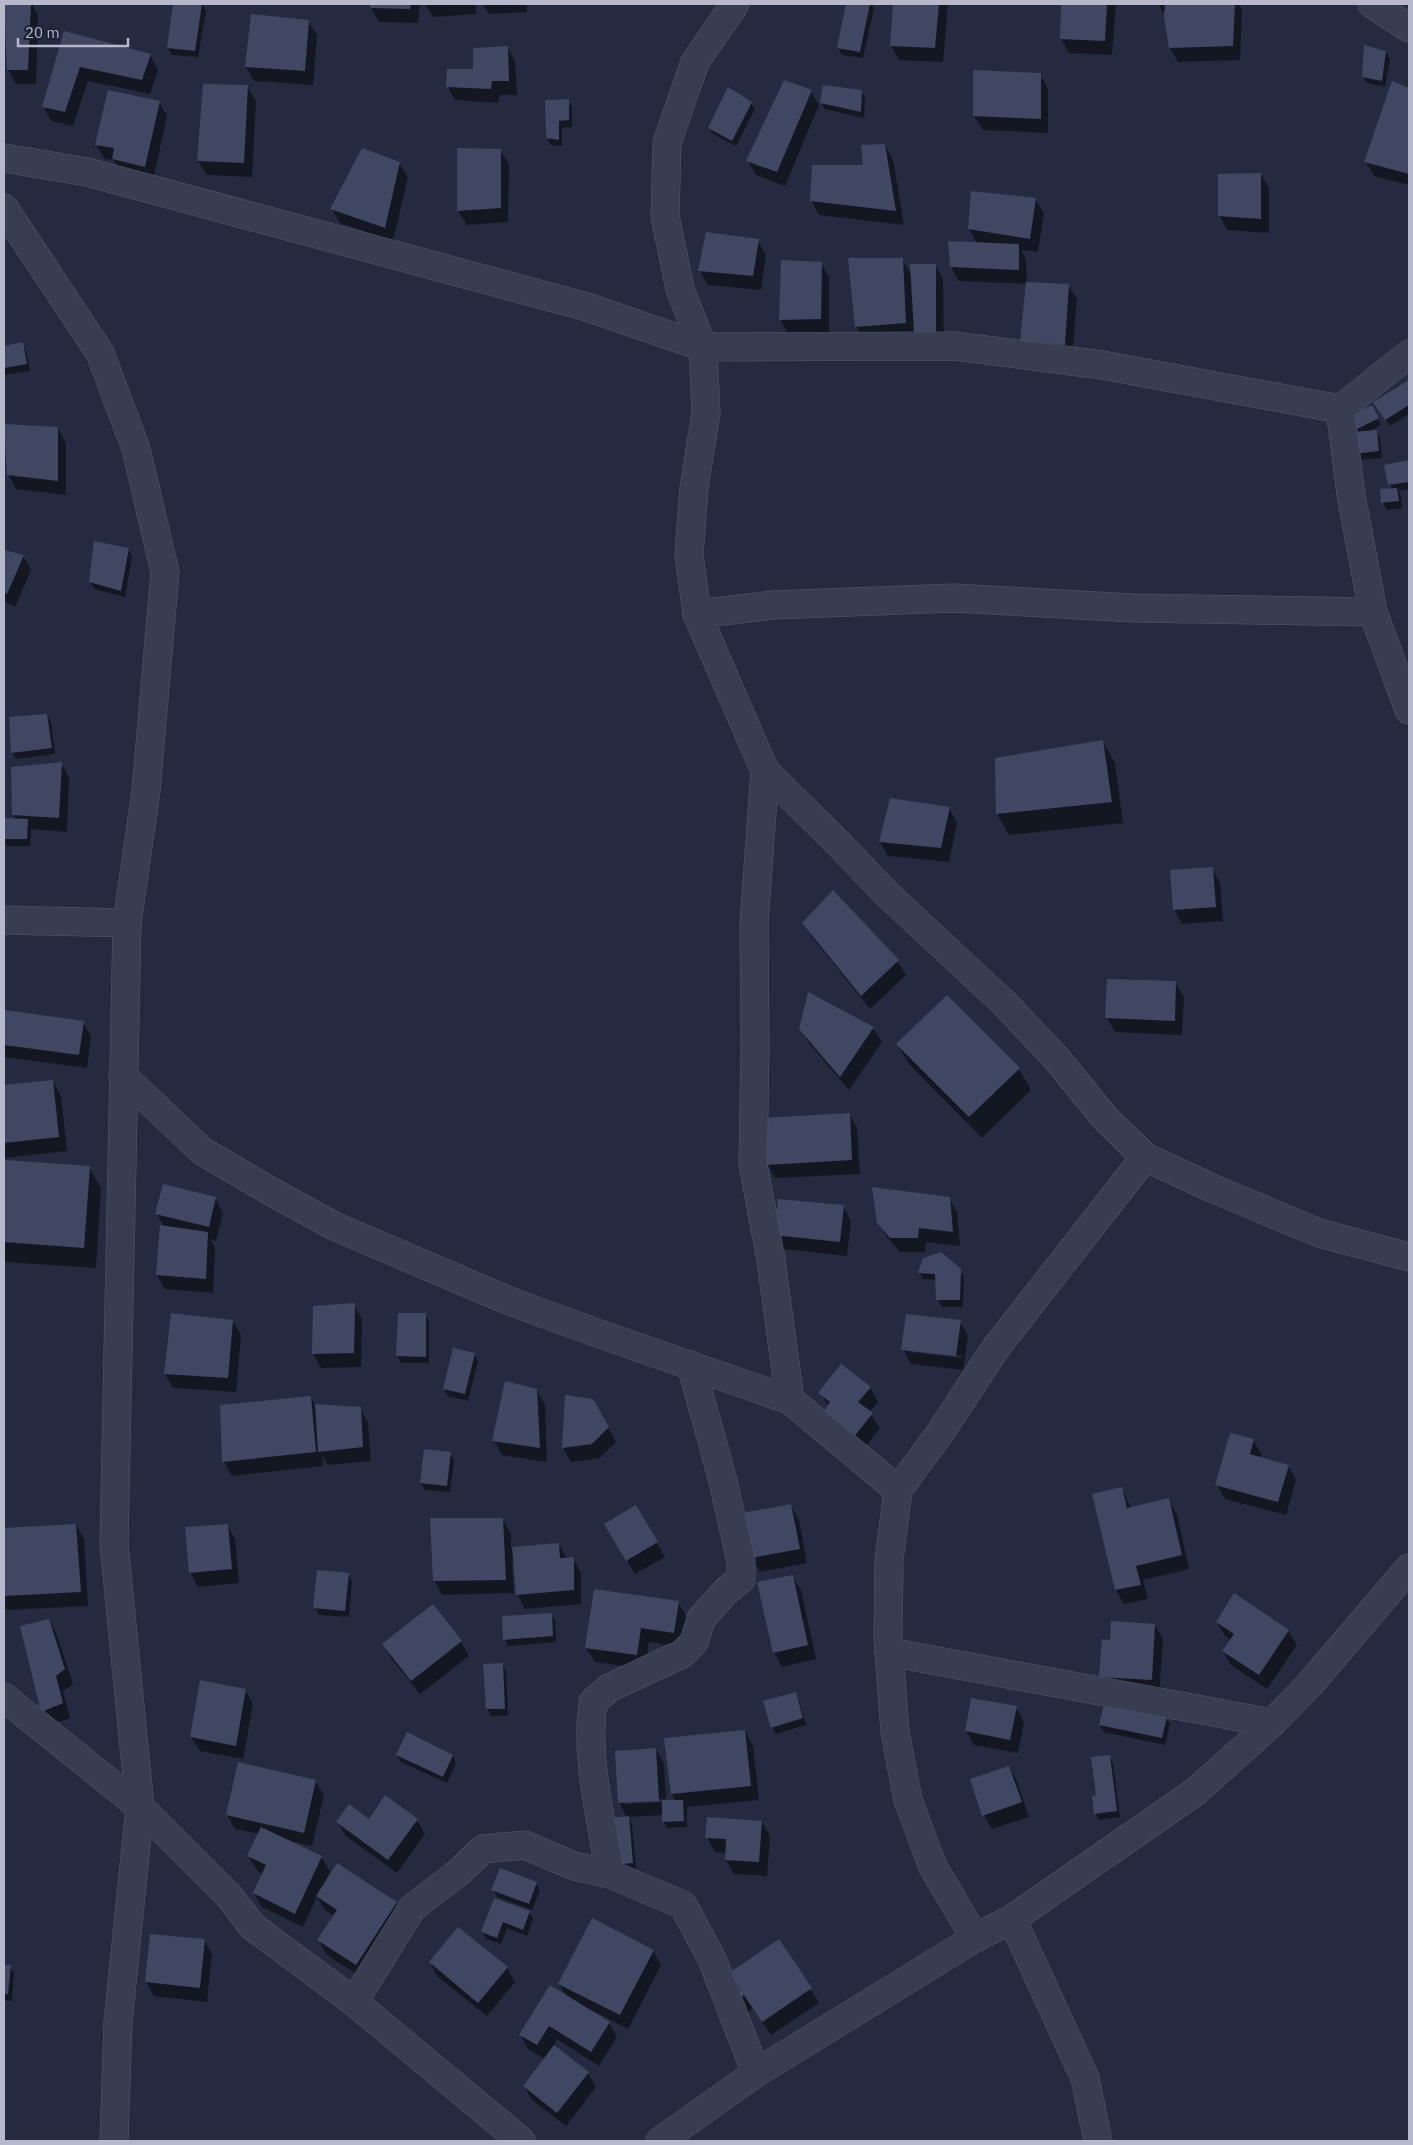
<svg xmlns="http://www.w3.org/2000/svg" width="1413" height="2145" viewBox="0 0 1413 2145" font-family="'IBM Plex Sans',sans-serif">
  <rect width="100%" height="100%" fill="#242b41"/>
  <g fill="#0007" fill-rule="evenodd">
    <polygon points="4,4 32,4 38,15 36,84 16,84 8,70"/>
    <polygon points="202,4 206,11 198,57 172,55 168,48"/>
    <polygon points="371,4 420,4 418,23 379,22 371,8"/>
    <polygon points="425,4 476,4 476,14 433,17"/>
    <polygon points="483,4 527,4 527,12 489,14"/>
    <polygon points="847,4 871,4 874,8 863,58 842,55 838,48"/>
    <polygon points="895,4 948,4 943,62 899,60 891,46"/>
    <polygon points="1063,4 1116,4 1112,55 1069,53 1061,39"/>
    <polygon points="1158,4 1239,4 1242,10 1240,60 1178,62 1170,48 1165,15"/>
    <polygon points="308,21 317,35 313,85 254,81 246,67"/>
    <polygon points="65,32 150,55 158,70 150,94 88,81 73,126 51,121 43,106"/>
    <polygon points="507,47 515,61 517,95 500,95 498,103 455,100 447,86"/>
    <polygon points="1386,52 1390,59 1385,87 1367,83 1363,77"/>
    <polygon points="1040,74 1048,89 1048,133 983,130 974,116"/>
    <polygon points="1393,83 1409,90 1409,185 1374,176 1366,162"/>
    <polygon points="247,87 256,101 252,177 207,175 198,161"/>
    <polygon points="811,91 819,105 785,186 756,175 748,161"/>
    <polygon points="861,91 865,98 864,118 825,109 821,103"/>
    <polygon points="568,101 572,107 572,127 562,128 562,146 551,145 547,138"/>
    <polygon points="159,102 167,116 153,180 122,173 114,160 105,159 96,145"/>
    <polygon points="751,103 755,109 736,146 713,134 709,128"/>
    <polygon points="885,145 893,160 904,225 819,215 811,200 864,167"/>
    <polygon points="500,150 509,164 508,222 467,225 458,211"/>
    <polygon points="399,163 408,177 393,241 340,223 332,209"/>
    <polygon points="1261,174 1269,188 1269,233 1227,230 1219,215"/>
    <polygon points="1035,199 1044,213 1038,252 1021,250 1026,259 1027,284 959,281 951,267 977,243 969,229"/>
    <polygon points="758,241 766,255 761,290 708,285 700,271"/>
    <polygon points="849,259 902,259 912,276 935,265 943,279 944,347 923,346 913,328 914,337 865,341 856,327"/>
    <polygon points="821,263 829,277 829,333 788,334 780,320"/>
    <polygon points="1068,285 1077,299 1072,359 1029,356"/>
    <polygon points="22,343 26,350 30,371 4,375 4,347"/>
    <polygon points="1409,381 1409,418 1409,414 1390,426 1375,402"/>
    <polygon points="1375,413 1381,425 1369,432 1376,431 1380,438 1382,458 1358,460 1358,433 1350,418"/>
    <polygon points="58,429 66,443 66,495 16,489 8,474"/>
    <polygon points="1409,462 1409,489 1398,491 1401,496 1402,508 1387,510 1383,503 1381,490 1392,489 1386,466"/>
    <polygon points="128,549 132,556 125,597 94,589 90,582"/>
    <polygon points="4,551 23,556 31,570 15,607 4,601"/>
    <polygon points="47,715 51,722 55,754 16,759 12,752"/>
    <polygon points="1103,742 1115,763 1123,823 1009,835 997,814"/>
    <polygon points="61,763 69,777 67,832 31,829 30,846 7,846 4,839 4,819 16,820 13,814"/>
    <polygon points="891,799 949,808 957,823 949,862 888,856 880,842"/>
    <polygon points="1212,869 1220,883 1223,921 1182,924 1174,909"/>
    <polygon points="804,923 897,961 906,975 870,1009 812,937"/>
    <polygon points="1175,983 1184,997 1182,1035 1115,1032 1107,1018"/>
    <polygon points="4,1011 83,1022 91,1036 87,1068 4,1057"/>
    <polygon points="800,1028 873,1028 882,1042 849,1090 809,1043"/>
    <polygon points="897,1044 1019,1069 1031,1090 982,1138 910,1065"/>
    <polygon points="53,1082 61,1096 67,1151 4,1158 4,1086"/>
    <polygon points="849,1114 857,1128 860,1174 775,1178 767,1164"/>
    <polygon points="4,1161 89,1167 101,1188 96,1268 4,1262"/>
    <polygon points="215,1198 223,1213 216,1241 210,1239 215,1247 213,1293 165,1289 157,1275 164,1227 157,1214"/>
    <polygon points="949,1198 957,1212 960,1246 926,1242 925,1252 900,1252 887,1237 878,1222"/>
    <polygon points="843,1206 851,1221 847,1256 783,1249 775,1235"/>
    <polygon points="960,1270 964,1277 963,1307 942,1307 938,1300 937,1280 923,1279 919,1272"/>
    <polygon points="354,1305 362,1319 361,1367 321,1368 313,1354"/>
    <polygon points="425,1314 429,1321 429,1363 401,1363 397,1356"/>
    <polygon points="233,1321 241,1335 236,1392 173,1388 165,1374"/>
    <path d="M 960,1322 L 968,1336 L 963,1370 L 911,1364 L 903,1349 ZM 911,1349 L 962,1356 L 962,1358 L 911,1352 Z"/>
    <polygon points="474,1354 478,1361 468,1401 448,1396 444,1389"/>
    <polygon points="870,1387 878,1402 869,1412 880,1428 861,1453 820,1393"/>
    <polygon points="537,1390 545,1405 547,1462 502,1455 494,1441"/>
    <polygon points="567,1396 593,1400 616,1442 600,1458 571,1462 563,1448"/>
    <polygon points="311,1397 315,1405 360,1408 368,1423 371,1461 328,1465 322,1456 323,1466 232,1476 224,1462 221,1406"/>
    <polygon points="1253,1440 1262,1455 1260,1458 1288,1466 1296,1480 1286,1515 1225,1499 1217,1485"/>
    <polygon points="450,1453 454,1460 450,1492 425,1490 421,1483"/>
    <polygon points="1122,1489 1131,1508 1168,1500 1177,1514 1189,1569 1143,1580 1148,1599 1124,1604 1116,1590 1094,1495"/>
    <polygon points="791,1506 799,1520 807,1563 760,1572 752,1558"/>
    <polygon points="635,1507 665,1557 635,1574 605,1524"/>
    <polygon points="503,1520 511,1534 511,1548 559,1544 567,1559 573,1558 581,1573 581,1604 525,1609 517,1594 514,1564 512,1564 514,1593 442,1595 434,1580"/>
    <polygon points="76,1525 84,1539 88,1606 7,1610 4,1604 4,1530"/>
    <polygon points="227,1525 235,1539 239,1583 198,1587 190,1572"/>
    <polygon points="348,1574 352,1581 349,1617 319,1615 315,1608"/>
    <polygon points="792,1576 801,1590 816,1659 782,1667 774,1652"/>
    <polygon points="678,1602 686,1616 682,1647 649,1642 645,1669 595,1662 586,1648"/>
    <polygon points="551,1614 555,1621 556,1642 508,1646 505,1639"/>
    <polygon points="49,1620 57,1635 73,1684 63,1691 70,1718 51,1725 42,1711"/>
    <polygon points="1217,1622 1288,1631 1297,1645 1267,1689 1231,1665 1223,1651 1231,1640 1225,1636"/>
    <polygon points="1155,1625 1163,1639 1159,1694 1108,1691 1100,1676 1112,1641"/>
    <polygon points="461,1642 469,1656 420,1694 391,1658 383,1644"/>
    <polygon points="502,1664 506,1671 508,1715 491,1716 487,1709"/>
    <polygon points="245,1690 253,1704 243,1759 200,1751 191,1737"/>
    <polygon points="795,1694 799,1701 806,1725 776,1734 772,1727"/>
    <polygon points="1016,1707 1024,1722 1018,1753 974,1745 966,1731"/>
    <polygon points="1166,1718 1170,1724 1165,1745 1104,1732 1100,1725"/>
    <path d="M 745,1731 L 753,1746 L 759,1800 L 687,1807 L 687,1827 L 667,1828 L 663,1821 L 663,1815 L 628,1817 L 632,1824 L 636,1869 L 619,1871 L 627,1818 L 619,1802 L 656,1749 L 664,1764 L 666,1802 L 676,1802 L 672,1794 ZM 665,1799 L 666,1802 L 624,1804 L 624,1801 Z"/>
    <polygon points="397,1755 453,1756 456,1763 447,1783 401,1762"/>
    <polygon points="1109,1756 1113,1763 1120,1817 1099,1820 1095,1813 1097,1797"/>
    <polygon points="1009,1767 1017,1781 1029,1817 992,1829 984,1815"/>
    <polygon points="315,1781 324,1795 312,1846 291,1841 321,1857 330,1871 325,1882 396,1903 404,1917 364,1979 327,1955 319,1941 334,1916 325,1910 317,1897 303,1927 262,1907 254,1893 263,1874 257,1870 248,1856 259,1834 235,1829 227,1815"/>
    <polygon points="369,1820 417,1820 425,1834 397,1873 346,1836 337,1822"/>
    <polygon points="762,1822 770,1836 767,1876 734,1874 726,1860 726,1853 715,1852 707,1838"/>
    <polygon points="536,1883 540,1890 532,1910 497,1897 493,1890"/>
    <polygon points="495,1900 529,1912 533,1919 527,1936 507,1928 501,1944 486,1939 482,1932"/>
    <polygon points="204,1940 212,1954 207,2002 154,1996 146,1982"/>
    <polygon points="779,1941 819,2003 771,2035 753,2008 747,2013 736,1995 742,1991"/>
    <polygon points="653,1951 661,1965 628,2029 590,2009 589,2011 609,2023 617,2037 599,2066 557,2039 553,2046 588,2073 596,2087 566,2126 532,2100 524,2086 545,2059 528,2049 520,2035 567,1997 559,1984"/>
    <polygon points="430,1962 507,1968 515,1982 487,2016 438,1977"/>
    <polygon points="4,1966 10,1967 14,1973 12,2001 4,2000"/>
  </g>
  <g fill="#404762">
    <polygon points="4,4 31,4 28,70 7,70"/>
    <polygon points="173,4 202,4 195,51 167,48"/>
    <polygon points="370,4 411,4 410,9 370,8"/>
    <polygon points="846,4 870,4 860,52 837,48"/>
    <polygon points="893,4 939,4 935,48 890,46"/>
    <polygon points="1061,4 1107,4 1105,41 1060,39"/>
    <polygon points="1165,4 1235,4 1233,46 1169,48 1164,16"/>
    <polygon points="251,14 309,20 305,71 245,67"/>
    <polygon points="64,31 151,54 142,80 80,67 65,112 42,107"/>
    <polygon points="1364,45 1386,51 1382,81 1362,77"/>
    <polygon points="508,46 509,81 492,81 491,89 446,87 447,69 473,69 473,48"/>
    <polygon points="973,70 1041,73 1041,119 973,116"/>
    <polygon points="784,80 812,90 777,172 746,161"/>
    <polygon points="1392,81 1409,88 1409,174 1364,162"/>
    <polygon points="203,84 248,85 244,163 197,161"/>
    <polygon points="823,85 862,90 861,112 820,103"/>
    <polygon points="728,87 752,102 732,141 708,128"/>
    <polygon points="108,90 160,101 145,167 112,159 114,148 95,145"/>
    <polygon points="569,99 569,120 559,121 559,140 546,138 545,100"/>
    <polygon points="885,144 896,211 810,201 812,165 863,165 861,145"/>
    <polygon points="362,148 400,162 385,228 330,209"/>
    <polygon points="457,148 501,149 501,208 457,211"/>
    <polygon points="1261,173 1261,219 1218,216 1218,174"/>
    <polygon points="971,191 1036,198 1030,239 968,229"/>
    <polygon points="706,232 759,239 753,276 698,271"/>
    <polygon points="948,241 1019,244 1019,270 950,267"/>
    <polygon points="848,258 903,258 906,323 855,327"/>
    <polygon points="781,260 822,262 821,319 779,320"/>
    <polygon points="910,264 936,264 936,333 914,332"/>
    <polygon points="1026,282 1069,284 1065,345 1020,342"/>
    <polygon points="23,342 27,364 4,368 4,346"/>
    <polygon points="1409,380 1409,405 1385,420 1373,402"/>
    <polygon points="1372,405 1379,418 1355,430 1348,417"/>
    <polygon points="4,424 58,427 58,481 7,475"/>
    <polygon points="1377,430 1379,451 1353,454 1351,432"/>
    <polygon points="1409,460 1409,482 1388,485 1384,465"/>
    <polygon points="1397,488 1399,501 1381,503 1380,489"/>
    <polygon points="94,541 129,548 121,591 89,582"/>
    <polygon points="4,550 24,555 7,594 4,592"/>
    <polygon points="47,714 52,748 11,753 9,717"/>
    <polygon points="1103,740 1112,802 996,814 995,758"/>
    <polygon points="62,762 59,818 12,815 11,767"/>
    <polygon points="890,798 950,807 941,848 879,842"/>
    <polygon points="4,818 28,819 27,839 4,839"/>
    <polygon points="1213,867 1216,907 1173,910 1170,870"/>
    <polygon points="833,890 899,960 861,996 802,923"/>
    <polygon points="1107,979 1176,981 1175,1021 1105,1018"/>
    <polygon points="808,992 874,1027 840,1077 799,1029"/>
    <polygon points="947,995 1020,1068 969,1117 896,1044"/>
    <polygon points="4,1010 84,1021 79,1055 4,1045"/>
    <polygon points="53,1080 59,1137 4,1143 4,1085"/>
    <polygon points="850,1113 852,1160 766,1165 763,1118"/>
    <polygon points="4,1160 90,1166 84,1248 4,1242"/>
    <polygon points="163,1184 216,1197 209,1227 155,1214"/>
    <polygon points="872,1187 950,1197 953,1232 919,1228 918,1238 890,1238 877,1223"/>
    <polygon points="778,1199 844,1205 840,1242 774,1235"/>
    <polygon points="160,1225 208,1232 206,1279 156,1275"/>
    <polygon points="941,1252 961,1269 960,1300 936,1300 935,1274 918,1273 923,1258"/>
    <polygon points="355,1303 354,1353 312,1354 313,1306"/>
    <polygon points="171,1313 233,1320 228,1378 164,1374"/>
    <polygon points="398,1313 426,1313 426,1357 396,1356"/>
    <polygon points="906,1314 961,1320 956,1356 901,1350"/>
    <polygon points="453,1348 475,1353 465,1394 443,1389"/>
    <polygon points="841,1364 871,1387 858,1402 873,1413 852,1439 821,1415 830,1402 818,1393"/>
    <polygon points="505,1381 537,1389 540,1448 492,1441"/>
    <polygon points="565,1395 593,1399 609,1427 592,1444 562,1448"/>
    <polygon points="311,1396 316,1452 222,1462 220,1405"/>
    <polygon points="315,1404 361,1407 363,1447 318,1452"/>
    <polygon points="1230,1433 1254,1439 1250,1454 1289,1465 1278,1502 1215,1485"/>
    <polygon points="424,1449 451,1452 447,1486 420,1483"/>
    <polygon points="1122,1487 1127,1508 1169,1498 1182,1555 1136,1566 1141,1585 1115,1590 1092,1494"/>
    <polygon points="791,1504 800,1549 751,1558 743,1513"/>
    <polygon points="636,1505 658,1542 626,1561 604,1524"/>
    <polygon points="430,1518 503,1518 506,1580 433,1581"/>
    <polygon points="76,1524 81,1592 4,1596 4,1528"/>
    <polygon points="228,1524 232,1569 189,1573 185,1527"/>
    <polygon points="559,1543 560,1558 574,1557 574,1590 516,1595 512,1547"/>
    <polygon points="317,1570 349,1573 345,1611 313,1608"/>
    <polygon points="793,1575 808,1645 773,1653 757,1582"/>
    <polygon points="594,1589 679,1601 674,1633 641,1628 637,1655 585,1648"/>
    <polygon points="1234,1593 1289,1630 1259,1675 1222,1651 1234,1634 1216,1622"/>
    <polygon points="433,1604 462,1641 411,1681 382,1644"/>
    <polygon points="552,1613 553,1636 503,1640 502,1616"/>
    <polygon points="49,1619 65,1669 56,1676 63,1703 41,1712 20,1626"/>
    <polygon points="1111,1621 1155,1624 1152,1680 1099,1677 1102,1639 1110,1640"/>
    <polygon points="503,1663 505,1709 486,1709 483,1664"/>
    <polygon points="200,1680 246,1689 236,1746 190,1737"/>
    <polygon points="796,1692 803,1718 771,1728 763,1701"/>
    <polygon points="971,1698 1017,1706 1010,1740 965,1731"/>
    <polygon points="1104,1703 1167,1717 1162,1738 1099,1725"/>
    <polygon points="745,1730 751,1786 671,1794 664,1738"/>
    <polygon points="407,1732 453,1755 443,1777 396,1755"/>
    <polygon points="656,1748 659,1801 618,1803 615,1751"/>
    <polygon points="1110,1755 1117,1811 1094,1814 1092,1796 1096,1795 1091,1757"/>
    <polygon points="238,1762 316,1780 304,1833 226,1815"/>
    <polygon points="1009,1766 1022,1802 982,1816 970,1779"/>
    <polygon points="385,1795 418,1819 388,1860 336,1822 349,1804 369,1819"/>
    <polygon points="662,1800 683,1800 684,1821 662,1822"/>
    <polygon points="629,1816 633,1863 614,1865 610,1818"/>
    <polygon points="707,1817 762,1821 759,1862 725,1860 726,1839 705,1838"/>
    <polygon points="261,1827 322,1856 295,1914 253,1893 266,1865 247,1856"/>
    <polygon points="337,1863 397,1902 356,1965 317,1940 337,1910 316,1896"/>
    <polygon points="500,1868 537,1882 529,1904 491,1890"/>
    <polygon points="494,1898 530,1911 523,1930 503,1922 497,1938 481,1932"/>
    <polygon points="592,1918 654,1950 620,2015 558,1984"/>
    <polygon points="458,1927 508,1967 478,2003 429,1962"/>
    <polygon points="150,1934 205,1939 200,1988 145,1982"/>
    <polygon points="779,1939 812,1988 762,2022 744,1995 738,1999 734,1994 741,1990 729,1973"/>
    <polygon points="4,1965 11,1965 8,1994 4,1994"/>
    <polygon points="550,1985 610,2022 591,2052 549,2026 537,2045 519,2035"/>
    <polygon points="554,2045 589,2072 557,2113 523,2086"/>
  </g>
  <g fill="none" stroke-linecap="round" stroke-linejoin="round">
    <g stroke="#53596b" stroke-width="29">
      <g id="minor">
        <polyline points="735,4 695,62 667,143 665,216 680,289 703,347 706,413 694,488 689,555 697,614 765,771 835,840 888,895 1004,1003 1056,1058 1105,1118 1145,1157 1214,1189 1319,1233 1409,1257"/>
        <polyline points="1372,4 1409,28"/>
        <polyline points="4,158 87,172 587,307 703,347 954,346 1102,365 1340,409 1409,354"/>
        <polyline points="4,208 100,353 136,449 165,572 146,791 127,923 114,1544 140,1807 118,2022 114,2141"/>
        <polyline points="1340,409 1351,495 1373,612 1409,710"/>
        <polyline points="697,614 773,605 954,598 1133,608 1373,612"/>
        <polyline points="765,771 754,923 755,1045 753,1164 771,1260 790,1400"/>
        <polyline points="4,920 127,923"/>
        <polyline points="123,1076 202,1151 272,1192 334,1226 507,1300 597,1333 790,1400 898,1490"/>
        <polyline points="889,1652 1272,1723"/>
        <polyline points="4,1697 140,1807 229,1896 253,1927 354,2002 521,2141"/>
        <path d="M 610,1874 C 601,1818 585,1758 593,1702 L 609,1688 L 682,1654 L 694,1642 L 701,1619 L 727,1590 L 741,1579 L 741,1561 L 723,1481 L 691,1365"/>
        <polyline points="1012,1919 1085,2078 1098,2141"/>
        <polyline points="975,1938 933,1867 908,1800 895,1732 888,1638 889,1560 898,1490 940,1433 995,1349 1145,1157"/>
        <polyline points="354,2002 412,1908 458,1873 483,1849 525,1845 574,1866 610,1874 683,1905 712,1959 756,2073"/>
        <polyline points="660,2141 756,2073 975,1938 1012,1919 1195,1792 1272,1723 1310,1684 1409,1568"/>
      </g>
    </g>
    <use href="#minor" stroke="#383e51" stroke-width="28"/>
  </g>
  <rect width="1413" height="2145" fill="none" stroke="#b5b9cb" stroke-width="10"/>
  <path d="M18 38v8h110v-8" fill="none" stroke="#b5b9cb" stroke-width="2.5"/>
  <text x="25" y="38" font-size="15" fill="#b5b9cb" stroke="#1d2336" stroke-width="4" paint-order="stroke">20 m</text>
</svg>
